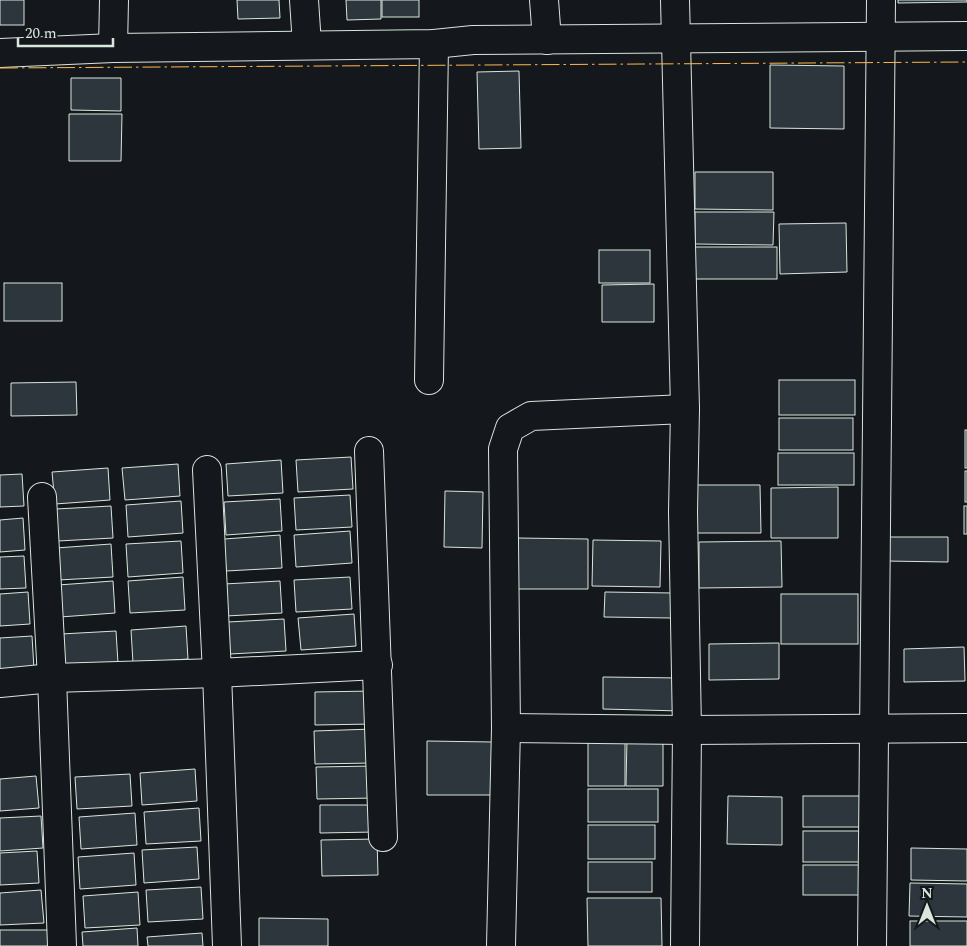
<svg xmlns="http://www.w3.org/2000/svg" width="967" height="946" viewBox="0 0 967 946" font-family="Spectral,serif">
  <rect width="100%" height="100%" fill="#14181c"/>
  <g fill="#2c363c" stroke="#d8e6dc">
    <rect x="0" y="0" width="24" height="25"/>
    <polygon points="237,0 279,0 280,18 238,19"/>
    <polygon points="346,0 381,0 381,19 347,20"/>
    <rect x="382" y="0" width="37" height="17"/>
    <polygon points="898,0 967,0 967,2 898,3"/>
    <polygon points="770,65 844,66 844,129 770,128"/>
    <polygon points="519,71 521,148 479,149 477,72"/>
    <polygon points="71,78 121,78 121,111 71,110"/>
    <polygon points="69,114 122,114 121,161 69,161"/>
    <polygon points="695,172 773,172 773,210 695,209"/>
    <polygon points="695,212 774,212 773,245 695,244"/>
    <polygon points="846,223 847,272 780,274 779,224"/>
    <rect x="693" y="247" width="84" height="32"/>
    <rect x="599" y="250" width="51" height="33"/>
    <rect x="4" y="283" width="58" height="38"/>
    <polygon points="654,284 654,322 602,322 602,285"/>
    <rect x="779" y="380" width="76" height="35"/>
    <polygon points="76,382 77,415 11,416 11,383"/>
    <rect x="779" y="418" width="74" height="32"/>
    <rect x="965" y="430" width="2" height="38"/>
    <rect x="778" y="453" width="76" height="32"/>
    <polygon points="351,457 353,489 298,492 296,460"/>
    <polygon points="281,460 283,493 228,496 226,464"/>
    <polygon points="178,464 180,496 125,500 122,468"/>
    <polygon points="108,468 110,500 55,504 52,472"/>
    <rect x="965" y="471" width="2" height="31"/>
    <polygon points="22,474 24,506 0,507 0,475"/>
    <polygon points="694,485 760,485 761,533 695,533"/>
    <polygon points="838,487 838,538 771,538 771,488"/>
    <polygon points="445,491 483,492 482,548 444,547"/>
    <polygon points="350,495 352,527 296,530 294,498"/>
    <polygon points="280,499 282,531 226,535 224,502"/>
    <polygon points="181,501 183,533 128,537 126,505"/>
    <polygon points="111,506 113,538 58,541 56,509"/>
    <rect x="964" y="506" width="3" height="28"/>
    <polygon points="23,518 25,550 0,552 0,520"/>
    <polygon points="350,531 352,563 296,567 294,535"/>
    <polygon points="280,535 282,568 226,571 224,539"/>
    <polygon points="886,537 948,537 948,562 886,561"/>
    <polygon points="517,538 588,539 588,589 517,589"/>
    <polygon points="593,540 661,541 660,587 592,586"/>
    <polygon points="181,541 183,573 128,577 126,544"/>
    <polygon points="781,541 782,587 699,588 699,542"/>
    <polygon points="111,544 113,577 58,580 56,548"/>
    <polygon points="24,556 26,588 0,589 0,557"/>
    <polygon points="183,577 185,610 130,613 128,581"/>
    <polygon points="350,577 352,609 296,612 294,580"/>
    <polygon points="113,581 115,613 60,617 58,585"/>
    <polygon points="280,581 282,613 226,616 224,584"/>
    <polygon points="28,592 30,624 0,626 0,594"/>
    <polygon points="605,592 673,593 672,618 604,617"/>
    <rect x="781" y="594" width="77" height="50"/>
    <polygon points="354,614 356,646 301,650 298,618"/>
    <polygon points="284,619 286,651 230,654 228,622"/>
    <polygon points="186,626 188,659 133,663 131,630"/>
    <polygon points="116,631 118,663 63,666 61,634"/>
    <polygon points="32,636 34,669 0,671 0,638"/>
    <polygon points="779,643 779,679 709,680 709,644"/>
    <polygon points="964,647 965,681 904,682 904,649"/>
    <polygon points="603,677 681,678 681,711 603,709"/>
    <polygon points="373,691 373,724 315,725 315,692"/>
    <polygon points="373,729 373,763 315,764 314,731"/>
    <rect x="588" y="737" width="37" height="49"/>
    <polygon points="627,737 663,737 663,786 626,786"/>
    <polygon points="427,741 492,742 492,795 427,795"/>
    <polygon points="374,766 375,798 317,799 316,767"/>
    <polygon points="195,769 197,801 142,805 140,773"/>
    <polygon points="130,774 132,806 77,809 75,777"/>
    <polygon points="36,776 39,808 0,811 0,779"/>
    <rect x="588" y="789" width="70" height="33"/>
    <polygon points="728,796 782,797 782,845 727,844"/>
    <rect x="803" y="796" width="69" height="31"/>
    <polygon points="320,805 375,805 375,832 320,833"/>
    <polygon points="199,808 201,841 146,844 144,812"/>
    <polygon points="135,813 137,845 81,849 79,817"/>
    <polygon points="41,816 43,848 0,851 0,818"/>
    <rect x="588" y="825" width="67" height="34"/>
    <rect x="803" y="831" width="63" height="31"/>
    <polygon points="377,839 378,875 322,876 321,840"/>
    <polygon points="197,847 199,879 144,883 142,850"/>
    <polygon points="911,848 967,849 967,881 911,880"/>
    <polygon points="37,851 39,883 0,885 0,853"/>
    <polygon points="134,853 136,885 80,889 78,857"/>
    <rect x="588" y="862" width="64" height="30"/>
    <rect x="803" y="865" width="64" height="30"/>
    <polygon points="910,883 967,884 967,917 909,916"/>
    <polygon points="201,887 203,919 148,922 146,890"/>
    <polygon points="41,890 44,923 0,925 0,893"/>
    <polygon points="138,892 140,925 85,928 83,896"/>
    <polygon points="587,898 661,898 662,946 588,946"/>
    <polygon points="259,918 328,919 328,946 259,946"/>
    <rect x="910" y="921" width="57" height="25"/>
    <polygon points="137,928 138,946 83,946 82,932"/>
    <rect x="0" y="930" width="49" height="16"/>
    <polygon points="202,933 203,946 148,946 147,937"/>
  </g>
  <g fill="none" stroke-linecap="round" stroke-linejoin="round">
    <g stroke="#d8e6dc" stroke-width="30">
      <g id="minor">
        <polyline points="304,0 307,45"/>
        <polyline points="544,0 547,40"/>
        <polyline points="675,0 685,409 683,512 687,730 685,946"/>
        <polyline points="113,48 114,0"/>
        <polyline points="0,53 113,48 434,44 473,40 967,36"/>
        <polyline points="429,380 434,44"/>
        <polyline points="369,451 383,837"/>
        <polyline points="207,470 217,673 227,946"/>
        <polyline points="42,497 52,678 62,946"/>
        <polyline points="0,683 52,678 217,673 378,665"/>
        <polyline points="506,728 687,730 967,728"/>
        <polyline points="501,946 506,728 503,449 510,428 531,416 685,409"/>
        <polyline points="872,946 881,0"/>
      </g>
    </g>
    <use href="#minor" stroke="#14181c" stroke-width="28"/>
    <polyline stroke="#ffb74d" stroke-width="1" stroke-dasharray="18 4 2.5 4" stroke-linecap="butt" points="0,68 967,62"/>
  </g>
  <g transform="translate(927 906)" stroke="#14181c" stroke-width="4" paint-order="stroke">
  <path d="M0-4L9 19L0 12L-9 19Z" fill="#d8e6dc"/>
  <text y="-8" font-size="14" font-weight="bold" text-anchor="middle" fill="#d8e6dc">N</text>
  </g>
  <path d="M18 38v8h95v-8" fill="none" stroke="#d8e6dc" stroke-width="2.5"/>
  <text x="25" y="38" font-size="15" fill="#d8e6dc" stroke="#14181c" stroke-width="4" paint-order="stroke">20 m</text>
</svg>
